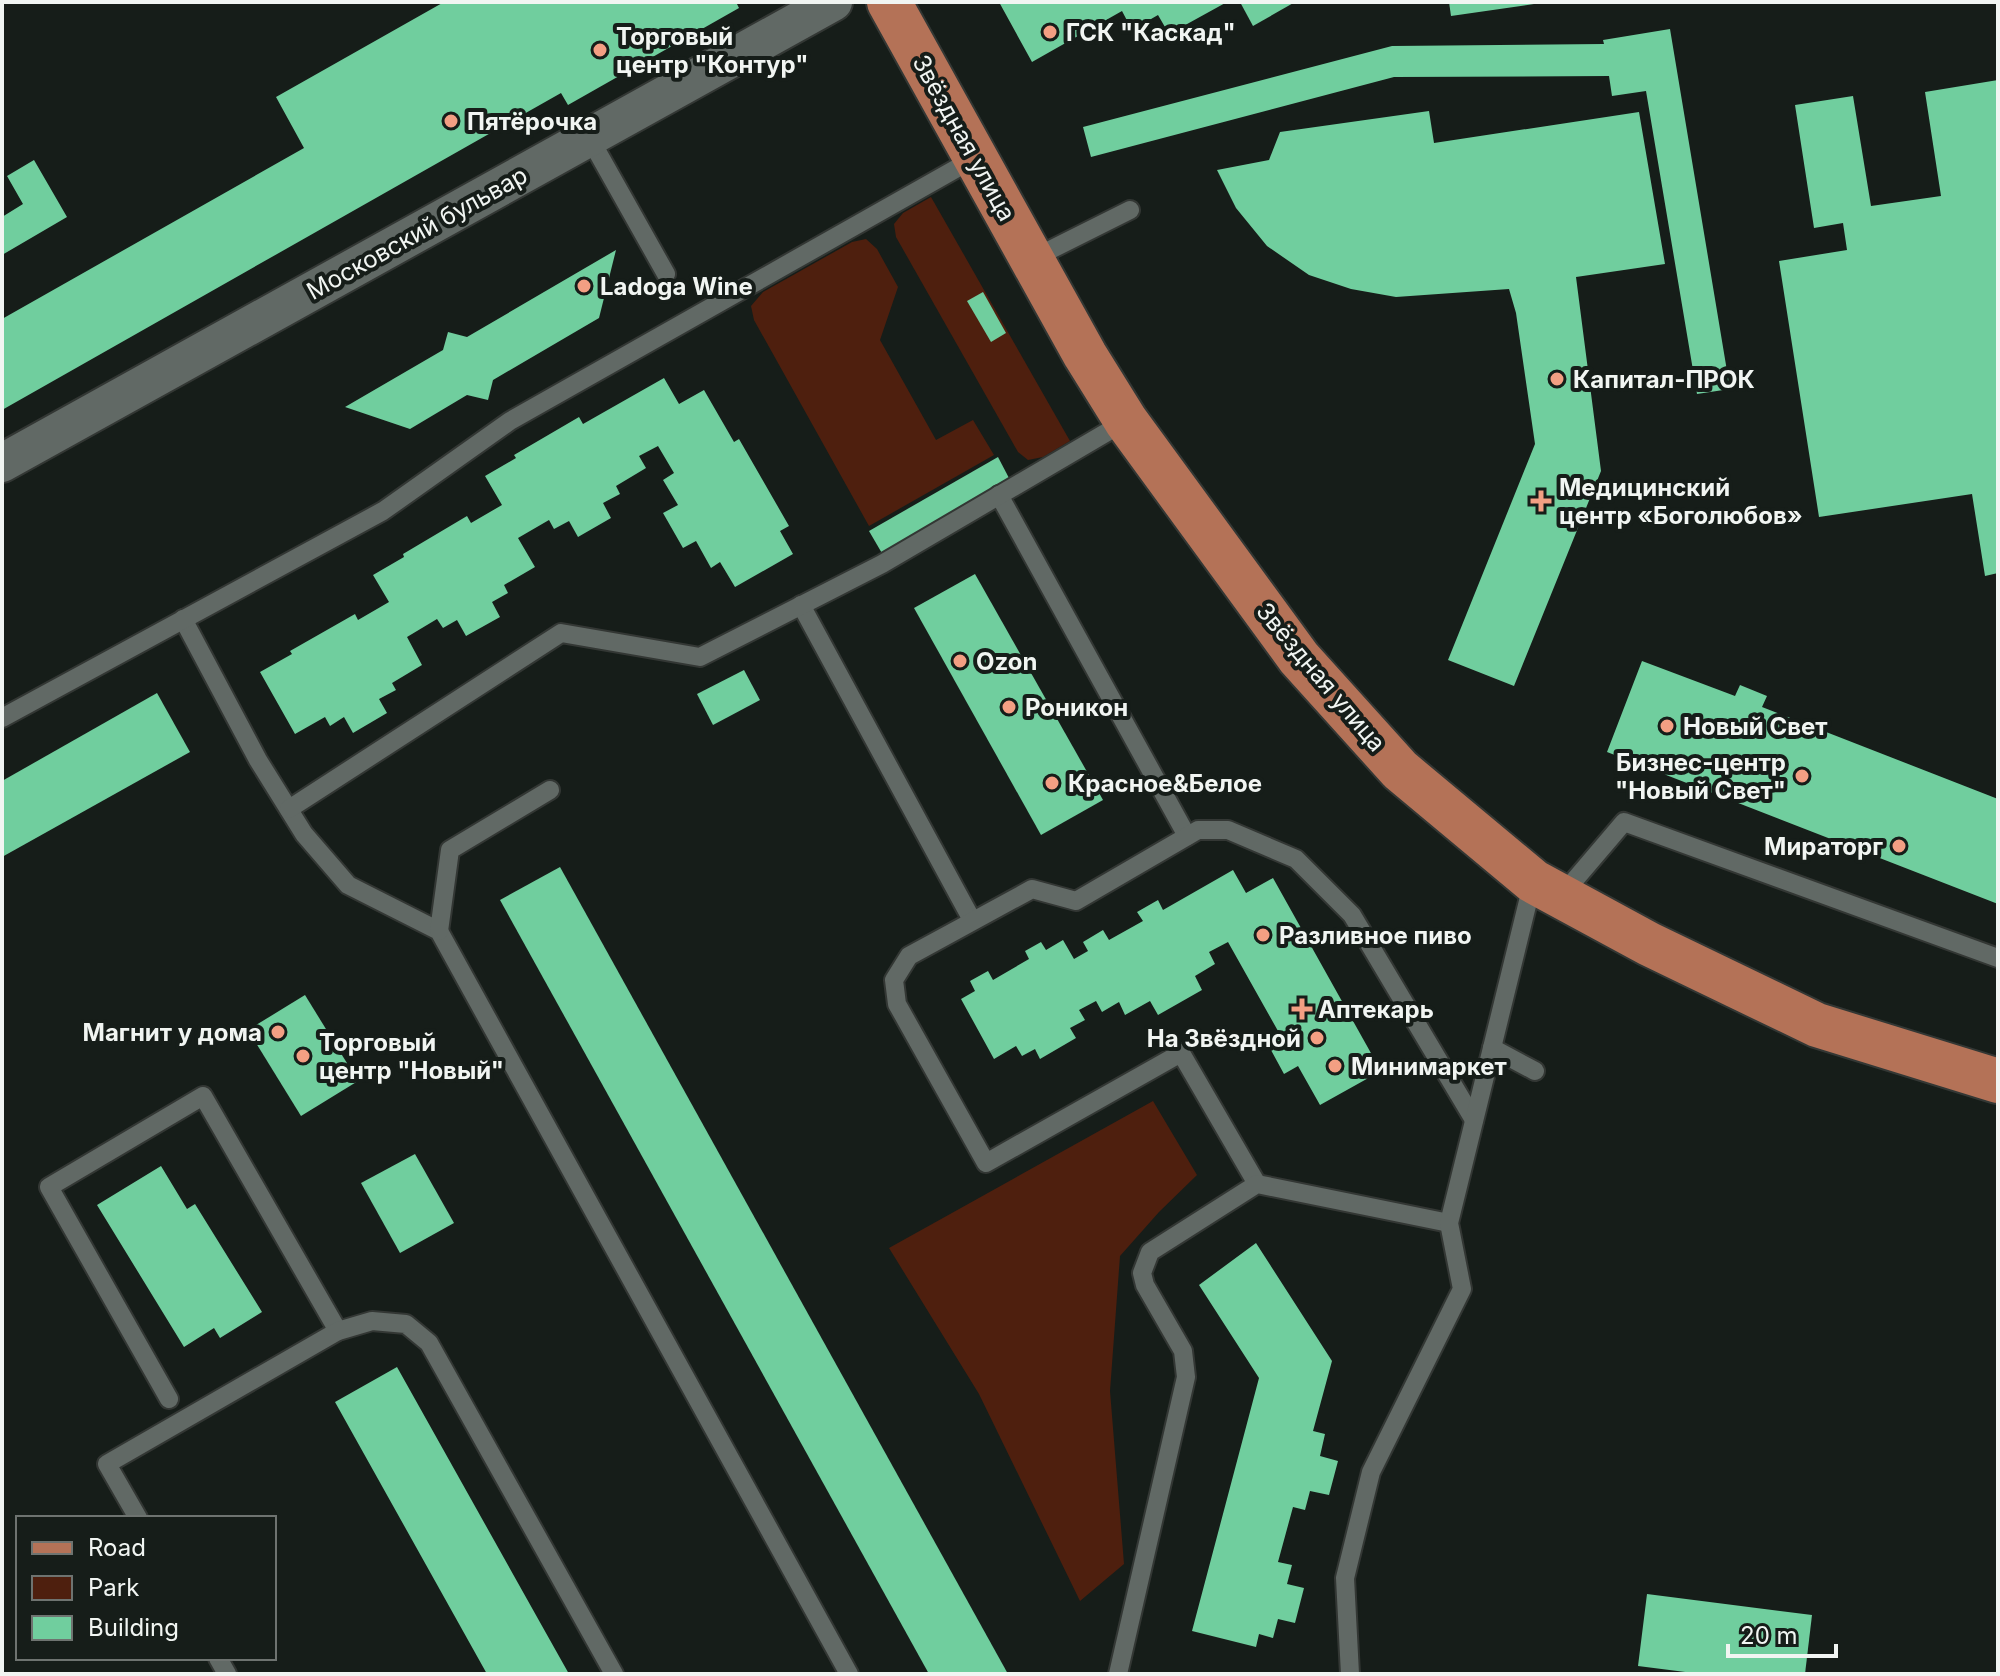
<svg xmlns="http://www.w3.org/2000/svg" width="2000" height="1676" viewBox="0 0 2000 1676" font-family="Inter,sans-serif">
  <rect width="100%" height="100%" fill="#161d19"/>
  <g fill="#4e1f0e">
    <polygon points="931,197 1070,441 1043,457 1028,460 1018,452 896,237 894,224 903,213"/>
    <polygon points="866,239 877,249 898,287 880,340 936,440 973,420 994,455 869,526 754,320 751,306 763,292 852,242"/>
    <polygon points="1153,1101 1197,1175 1159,1212 1120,1256 1110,1391 1124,1564 1080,1601 979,1394 889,1248"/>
  </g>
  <g fill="#70ce9e">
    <polygon points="444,2 736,2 739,8 568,105 561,93 2,410 2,319 304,148 276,97"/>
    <polygon points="999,2 1227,2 1169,34 1158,15 1132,30 1122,11 1032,62"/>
    <polygon points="1240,2 1295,2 1253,26"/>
    <polygon points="1449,2 1534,2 1534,4 1451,16"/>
    <polygon points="1670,29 1730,389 1697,394 1646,91 1612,96 1609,76 1394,77 1091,157 1083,127 1392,46 1604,44 1603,40"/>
    <polygon points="1998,80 1998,573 1985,576 1972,494 1819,517 1779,261 1847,250 1843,223 1814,228 1795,105 1853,96 1871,206 1941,196 1925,92"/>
    <polygon points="1429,111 1434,143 1639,112 1665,264 1576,277 1601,471 1514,686 1448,660 1535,444 1516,313 1509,289 1396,297 1351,289 1309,275 1267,246 1236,208 1217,170 1269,160 1280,132"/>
    <polygon points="34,160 67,217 2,255 2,217 23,204 7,176"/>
    <polygon points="616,250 599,318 493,380 488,400 467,395 410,429 345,407 443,350 448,332 467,337"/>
    <polygon points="983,292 1006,333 991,342 967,301"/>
    <polygon points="664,378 679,404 704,390 734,442 739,439 789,526 780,531 793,554 735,587 720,562 711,568 696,541 683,548 663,513 678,505 663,480 674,473 658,446 639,456 646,468 616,486 620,494 603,503 611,518 578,537 569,521 554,529 549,520 518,538 535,567 504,585 508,593 492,602 500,617 466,636 457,620 443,628 437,619 407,637 422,665 392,683 396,690 379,699 387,713 353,733 344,717 330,726 325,717 295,734 260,672 292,654 290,651 355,614 358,620 389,602 373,575 404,557 403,554 467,516 471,523 502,505 485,476 516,458 514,455 579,417 583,424"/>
    <polygon points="998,457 1010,480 883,555 869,531"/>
    <polygon points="975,574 1103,800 1041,835 914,608"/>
    <polygon points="1642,661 1735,696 1740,685 1767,696 1762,707 1998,799 1998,904 1607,752"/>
    <polygon points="744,670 760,700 713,725 697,694"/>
    <polygon points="157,693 190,752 2,857 2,781"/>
    <polygon points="560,867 1008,1674 929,1674 500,900"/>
    <polygon points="1233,870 1246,893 1273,878 1381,1071 1320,1105 1298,1066 1284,1074 1265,1039 1278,1031 1228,942 1209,952 1215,964 1195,976 1202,990 1158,1015 1150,1001 1125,1015 1119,1002 1102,1012 1096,1001 1079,1010 1085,1020 1070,1028 1076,1038 1040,1059 1035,1049 1022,1056 1016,1046 994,1059 961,999 975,991 970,981 988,971 993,980 1029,959 1025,951 1041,942 1046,950 1063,940 1074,959 1088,951 1083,942 1103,930 1109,940 1143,921 1137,912 1158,900 1163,910"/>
    <polygon points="305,995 358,1081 301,1116 248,1030"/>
    <polygon points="415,1154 454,1223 400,1253 361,1183"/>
    <polygon points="161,1166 187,1209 195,1204 262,1312 220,1338 214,1328 184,1347 97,1205"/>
    <polygon points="1256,1243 1332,1361 1313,1431 1325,1434 1320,1456 1338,1461 1329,1495 1310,1491 1305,1510 1293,1507 1278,1562 1292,1565 1287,1584 1304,1588 1295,1623 1278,1619 1273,1638 1259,1634 1256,1647 1192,1631 1259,1378 1199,1285"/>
    <polygon points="397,1367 537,1617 569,1674 487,1674 335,1402"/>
    <polygon points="1647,1594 1812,1615 1805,1674 1701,1674 1638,1666"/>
  </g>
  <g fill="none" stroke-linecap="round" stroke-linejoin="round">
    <g stroke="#333734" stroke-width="22">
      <g id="service">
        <polyline points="589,137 666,274"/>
        <polyline points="1032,259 1130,210"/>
        <polyline points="999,495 1187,836"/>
        <polyline points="801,605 972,920"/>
        <polyline points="183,619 258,760 304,834 348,885 439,931 849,1674"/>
        <polyline points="2,718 383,511 510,421 975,158"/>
        <polyline points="289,809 561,633 700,657 882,564 1126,421"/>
        <polyline points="1561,896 1624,822 1998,958"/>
        <polyline points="439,931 450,850 550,790"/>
        <polyline points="1492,1048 1535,1071"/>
        <polyline points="1257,1184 1181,1053 986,1163 897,1004 894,980 909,956 1032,889 1076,901 1198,830 1228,830 1296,859 1352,915 1474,1120"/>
        <polyline points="169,1399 49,1187 203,1096 338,1331"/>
        <polyline points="138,1518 107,1464 338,1331 372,1321 406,1324 429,1343 614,1674"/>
        <polyline points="218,1658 227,1674"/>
        <polyline points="1118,1674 1186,1377 1183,1351 1145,1285 1142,1273 1150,1252 1257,1184 1449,1223"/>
        <polyline points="1350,1674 1345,1578 1371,1472 1462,1289 1449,1223 1533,881"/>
      </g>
    </g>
    <g stroke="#333734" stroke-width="42">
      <polyline id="minor" points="2,463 833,2"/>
    </g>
    <g stroke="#333734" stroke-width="48">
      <polyline id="primary" points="889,2 1085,355 1126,421 1299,658 1400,770 1533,881 1649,944 1817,1025 1998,1081"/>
    </g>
    <use href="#service" stroke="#616965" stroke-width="18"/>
    <use href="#minor" stroke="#616965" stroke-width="38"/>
    <use href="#primary" stroke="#b47257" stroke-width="44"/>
  </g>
  <g fill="#f39f83" stroke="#161d19" stroke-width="3">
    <circle cx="1050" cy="32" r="8"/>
    <circle cx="600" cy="50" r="8"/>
    <circle cx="451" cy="121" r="8"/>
    <circle cx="584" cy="286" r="8"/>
    <circle cx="1557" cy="379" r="8"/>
    <path d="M1537 489h8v8h8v8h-8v8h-8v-8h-8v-8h8z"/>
    <circle cx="960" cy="661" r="8"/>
    <circle cx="1009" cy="707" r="8"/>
    <circle cx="1667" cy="726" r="8"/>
    <circle cx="1802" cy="776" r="8"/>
    <circle cx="1052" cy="783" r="8"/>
    <circle cx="1899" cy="846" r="8"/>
    <circle cx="1263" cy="935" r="8"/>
    <path d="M1298 997h8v8h8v8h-8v8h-8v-8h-8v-8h8z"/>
    <circle cx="278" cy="1032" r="8"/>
    <circle cx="1317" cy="1038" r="8"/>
    <circle cx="303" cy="1056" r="8"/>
    <circle cx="1335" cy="1066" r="8"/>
  </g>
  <g text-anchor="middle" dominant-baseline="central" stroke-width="8" stroke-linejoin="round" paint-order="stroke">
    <g font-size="24" font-weight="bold" fill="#f1f5f2" stroke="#161d19" text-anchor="start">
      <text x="1066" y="32">ГСК "Каскад"</text>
      <text x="616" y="36">Торговый<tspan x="616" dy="28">центр "Контур"</tspan></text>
      <text x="467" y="121">Пятёрочка</text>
      <text x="600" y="286">Ladoga Wine</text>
      <text x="1573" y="379">Капитал-ПРОК</text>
      <text x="1559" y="487">Медицинский<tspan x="1559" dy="28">центр «Боголюбов»</tspan></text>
      <text x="976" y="661">Ozon</text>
      <text x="1025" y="707">Роникон</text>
      <text x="1683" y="726">Новый Свет</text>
      <text x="1786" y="762" text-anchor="end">Бизнес-центр<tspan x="1786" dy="28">"Новый Свет"</tspan></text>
      <text x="1068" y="783">Красное&amp;Белое</text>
      <text x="1883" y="846" text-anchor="end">Мираторг</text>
      <text x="1279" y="935">Разливное пиво</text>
      <text x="1318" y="1009">Аптекарь</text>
      <text x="262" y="1032" text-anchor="end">Магнит у дома</text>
      <text x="1301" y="1038" text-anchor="end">На Звёздной</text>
      <text x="319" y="1042">Торговый<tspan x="319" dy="28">центр "Новый"</tspan></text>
      <text x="1351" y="1066">Минимаркет</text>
    </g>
    <g font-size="24" fill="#f1f5f2" stroke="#161d19">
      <text transform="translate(964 138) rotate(61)">Звёздная улица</text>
      <text transform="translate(417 233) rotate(-29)">Московский бульвар</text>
      <text transform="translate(1321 677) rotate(50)">Звёздная улица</text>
    </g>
  </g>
  <rect width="2000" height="1676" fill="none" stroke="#f1f5f2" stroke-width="8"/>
  <rect x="16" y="1516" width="260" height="144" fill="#161d19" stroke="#6e7370" stroke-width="2"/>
  <rect x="32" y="1542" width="40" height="12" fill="#b47257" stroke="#6e7370" stroke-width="2"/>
  <text x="88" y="1556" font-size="24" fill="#f1f5f2">Road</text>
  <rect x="32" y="1576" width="40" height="24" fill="#4e1f0e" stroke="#6e7370" stroke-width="2"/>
  <text x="88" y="1596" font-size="24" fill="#f1f5f2">Park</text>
  <rect x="32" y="1616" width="40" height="24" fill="#70ce9e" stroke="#6e7370" stroke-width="2"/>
  <text x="88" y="1636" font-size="24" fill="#f1f5f2">Building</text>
  <path d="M1728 1644v12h108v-12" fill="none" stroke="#f1f5f2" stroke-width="4"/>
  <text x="1740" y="1644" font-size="24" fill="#f1f5f2" stroke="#161d19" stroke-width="6" paint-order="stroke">20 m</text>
</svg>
